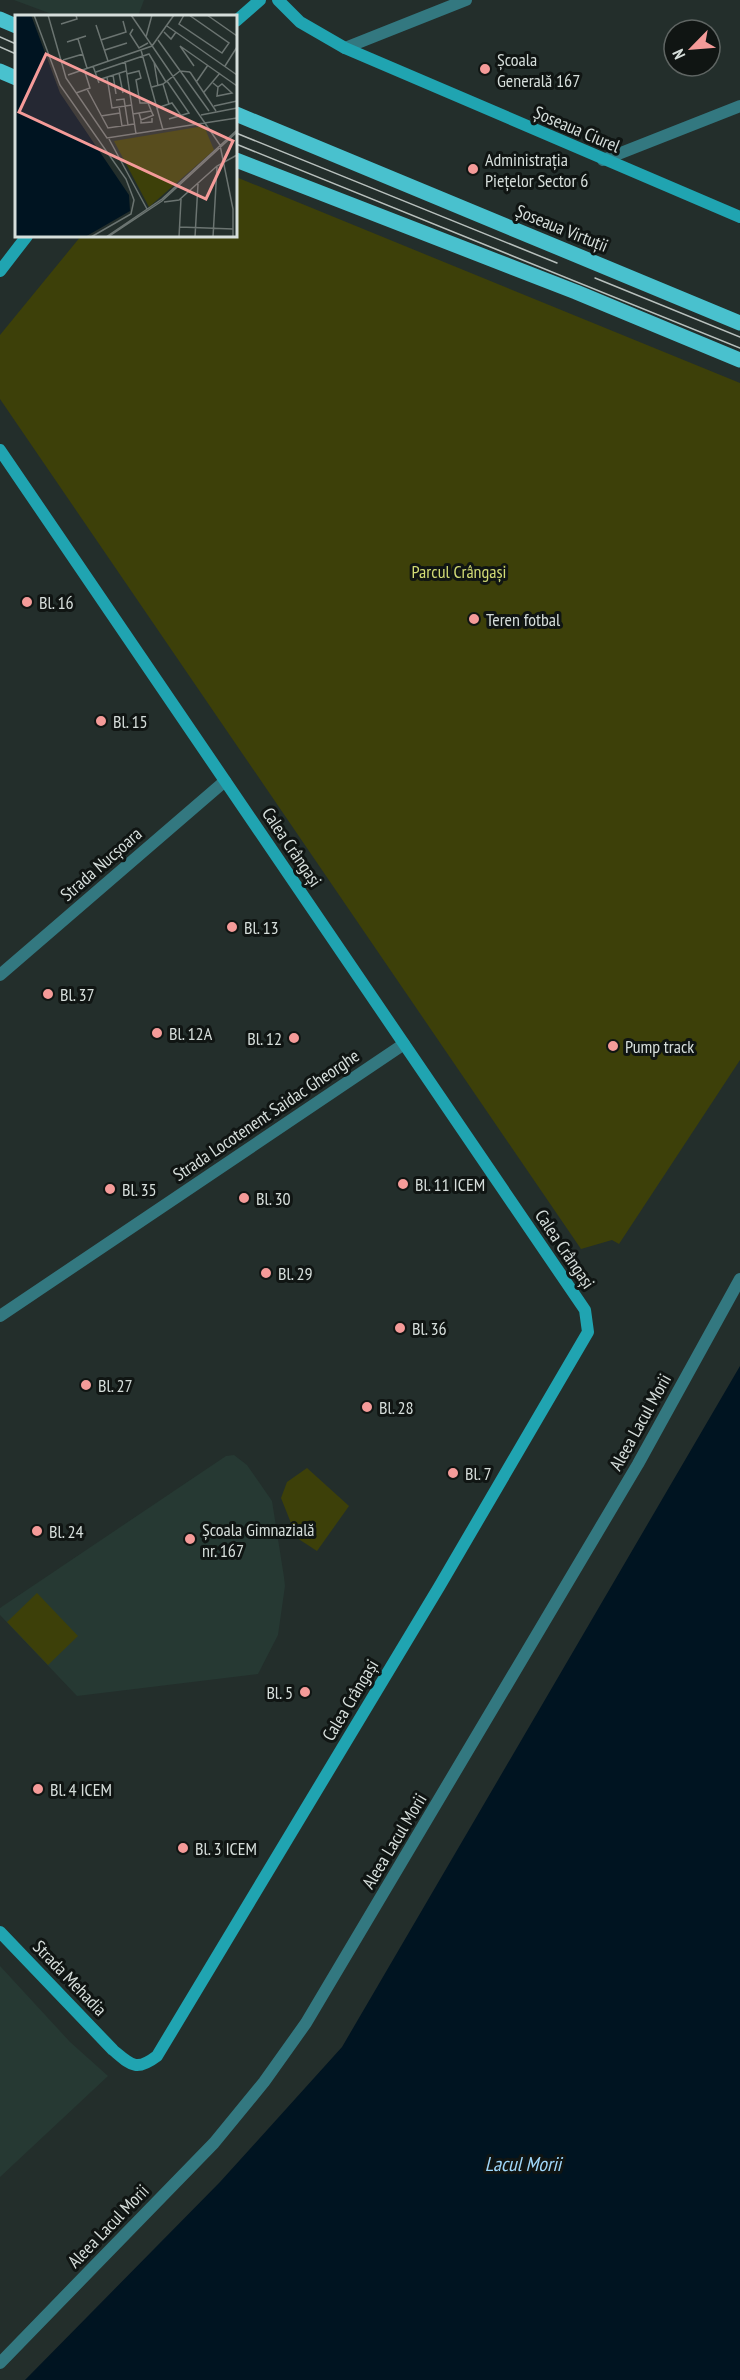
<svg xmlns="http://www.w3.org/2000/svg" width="740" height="2380" viewBox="0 0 740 2380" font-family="'PT Sans Narrow',sans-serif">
  <rect width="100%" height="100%" fill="#232e2b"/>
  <g fill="#263933">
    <polygon points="14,0 144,0 138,16 57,16"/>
    <polygon points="234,1455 247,1465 272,1501 284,1577 285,1586 278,1635 258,1674 77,1696 0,1615 0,1608 226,1456"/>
    <polygon points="0,1966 70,2042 108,2076 0,2177"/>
  </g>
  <g fill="#3d4009">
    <polygon points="236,177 740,383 740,1060 619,1244 612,1240 581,1249 0,399 0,335 81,236 236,236"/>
    <polygon points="307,1468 349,1506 317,1551 297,1538 281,1498 287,1482"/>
    <polygon points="37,1593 78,1636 48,1665 7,1622"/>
  </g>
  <polygon fill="#001421" points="740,1366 740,2380 25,2380 220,2182 342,2047"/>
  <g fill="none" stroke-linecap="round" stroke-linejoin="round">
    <g stroke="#337880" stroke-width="12">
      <polyline points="345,48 466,0"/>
      <polyline points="603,160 740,106"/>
      <polyline points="0,975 225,781"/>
      <polyline points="0,1316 404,1044"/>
      <polyline points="0,2363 214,2143 264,2082 306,2023 638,1464 740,1279"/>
    </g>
    <g stroke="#20a4b1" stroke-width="12">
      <polyline points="278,0 300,22 345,48 740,217"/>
      <polyline points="236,21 260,0"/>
      <polyline points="0,271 27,236"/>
      <path d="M 0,450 L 585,1310 L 588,1332 L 439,1587 L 157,2056 C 136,2072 131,2065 113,2050 L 0,1932"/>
    </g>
    <g stroke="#49c1ce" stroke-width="15">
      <polyline points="0,19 16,26"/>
      <polyline points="0,71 16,78"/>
      <polyline points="236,114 740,323"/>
      <polyline points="236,160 576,292 740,360"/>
    </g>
    <g stroke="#b8c0bd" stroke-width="1.5">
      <polyline points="0,37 16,44"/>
      <polyline points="0,47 16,54"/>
      <polyline points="236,133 557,263"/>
      <polyline points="236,144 740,348"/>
      <polyline points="595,278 740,337"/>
    </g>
  </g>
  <g fill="#f59b99" stroke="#101513" stroke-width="2">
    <circle cx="485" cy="69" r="6"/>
    <circle cx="473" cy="169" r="6"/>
    <circle cx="27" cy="602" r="6"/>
    <circle cx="474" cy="619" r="6"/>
    <circle cx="101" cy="721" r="6"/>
    <circle cx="232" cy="927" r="6"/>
    <circle cx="48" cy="994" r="6"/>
    <circle cx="157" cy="1033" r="6"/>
    <circle cx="294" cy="1038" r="6"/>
    <circle cx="613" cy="1046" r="6"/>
    <circle cx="403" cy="1184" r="6"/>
    <circle cx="110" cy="1189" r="6"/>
    <circle cx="244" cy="1198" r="6"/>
    <circle cx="266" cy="1273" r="6"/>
    <circle cx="400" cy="1328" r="6"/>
    <circle cx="86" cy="1385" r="6"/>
    <circle cx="367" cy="1407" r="6"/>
    <circle cx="453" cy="1473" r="6"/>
    <circle cx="37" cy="1531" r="6"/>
    <circle cx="190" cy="1539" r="6"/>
    <circle cx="305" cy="1692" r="6"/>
    <circle cx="38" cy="1789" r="6"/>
    <circle cx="183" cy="1848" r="6"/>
  </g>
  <g text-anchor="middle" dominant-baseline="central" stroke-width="6" stroke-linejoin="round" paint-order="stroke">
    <g font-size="18" fill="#d6dedb" stroke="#101513" text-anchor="start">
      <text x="497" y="59">Școala<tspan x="497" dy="21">Generală 167</tspan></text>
      <text x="485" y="159">Administrația<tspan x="485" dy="21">Piețelor Sector 6</tspan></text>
      <text x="39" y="602">Bl. 16</text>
      <text x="486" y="619">Teren fotbal</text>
      <text x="113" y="721">Bl. 15</text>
      <text x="244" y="927">Bl. 13</text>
      <text x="60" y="994">Bl. 37</text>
      <text x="169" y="1033">Bl. 12A</text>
      <text x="282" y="1038" text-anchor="end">Bl. 12</text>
      <text x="625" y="1046">Pump track</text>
      <text x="415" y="1184">Bl. 11 ICEM</text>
      <text x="122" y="1189">Bl. 35</text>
      <text x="256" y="1198">Bl. 30</text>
      <text x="278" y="1273">Bl. 29</text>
      <text x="412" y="1328">Bl. 36</text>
      <text x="98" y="1385">Bl. 27</text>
      <text x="379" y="1407">Bl. 28</text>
      <text x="465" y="1473">Bl. 7</text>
      <text x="202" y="1529">Școala Gimnazială<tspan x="202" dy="21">nr. 167</tspan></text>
      <text x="49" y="1531">Bl. 24</text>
      <text x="293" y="1692" text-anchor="end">Bl. 5</text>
      <text x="50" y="1789">Bl. 4 ICEM</text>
      <text x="195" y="1848">Bl. 3 ICEM</text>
    </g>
    <g font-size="18" fill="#d6dedb" stroke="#101513">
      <text transform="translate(577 129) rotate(23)">Șoseaua Ciurel</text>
      <text transform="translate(562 228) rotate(22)">Șoseaua Virtuții</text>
      <text transform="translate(292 847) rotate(56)">Calea Crângași</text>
      <text transform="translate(101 864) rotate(-41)">Strada Nucșoara</text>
      <text transform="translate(266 1115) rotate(-34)">Strada Locotenent Saidac Gheorghe</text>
      <text transform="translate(565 1249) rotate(56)">Calea Crângași</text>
      <text transform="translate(640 1422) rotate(-61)">Aleea Lacul Morii</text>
      <text transform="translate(350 1700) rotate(-59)">Calea Crângași</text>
      <text transform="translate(394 1841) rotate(-59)">Aleea Lacul Morii</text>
      <text transform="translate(70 1978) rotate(46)">Strada Mehadia</text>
      <text transform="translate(108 2226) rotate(-46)">Aleea Lacul Morii</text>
    </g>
    <g font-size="18" fill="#d2db75" stroke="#101513">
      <text x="459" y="571">Parcul Crângași</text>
    </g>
    <g font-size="20" font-style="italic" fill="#a0d8fb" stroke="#101513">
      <text x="523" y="2164">Lacul Morii</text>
    </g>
  </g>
  <g transform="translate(15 15)">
    <rect width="222" height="222" fill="#232e2b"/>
    <path d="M 189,111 L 199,135 L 134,192 L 99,126 Z" fill="#3d4009"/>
    <path d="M 0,0 L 16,0 L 45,78 L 114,180 L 115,196 L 70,222 L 0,222 Z" fill="#001421"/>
    <path fill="none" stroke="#6b7471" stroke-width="1.5" d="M 19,0 L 45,70 L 111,164 L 119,185 L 116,199 L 76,222M 33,0 L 51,63 L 92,123 L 222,103M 116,0 L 205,130 L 218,194 L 218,222M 169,0 L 164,9 L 207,38 L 214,28 L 174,0M 192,0 L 222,21M 46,9 L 62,4 L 61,0M 81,10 L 93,46M 152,11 L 222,60M 118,14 L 115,19 L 124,33 L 133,28M 149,17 L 156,24 L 161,17M 131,22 L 137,0M 63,24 L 72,53M 86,25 L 111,17 L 108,6M 143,25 L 194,96M 52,27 L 71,21M 90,35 L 112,28M 126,35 L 148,115M 48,45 L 68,39M 110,46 L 121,119M 139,47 L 143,71M 78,51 L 84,68M 179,51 L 165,31 L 222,71M 210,51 L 222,32M 81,57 L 134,39 L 151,67M 175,57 L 201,96M 104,58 L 108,78M 112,59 L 124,56 L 126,63 L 121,65 L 125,88 L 133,88 L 138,100M 53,60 L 137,31 L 159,0M 98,60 L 101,79M 92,62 L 97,93 L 117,90M 83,65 L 111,56M 152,66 L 174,98 L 154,104M 182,66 L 193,50M 198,68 L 203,72 L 207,69 L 217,78 L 202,81 L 203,72M 148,69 L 154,89M 137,72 L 148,69 L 165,56 L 175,57M 72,74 L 93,113 L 119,109M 189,77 L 205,58M 61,78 L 75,73 L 69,54M 101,85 L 109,84 L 113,110M 199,91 L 222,86M 104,92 L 107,111M 142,93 L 157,88 L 167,102M 124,98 L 126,105 L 139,100M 118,99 L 136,96M 186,100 L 222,93M 86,101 L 105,98M 126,105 L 126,108 L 137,107 L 137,103M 94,124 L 132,194M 149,187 L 164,185 L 202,151 L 222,140M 165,212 L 218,214M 91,222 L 147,184 L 222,115M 93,222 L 147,186 L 222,117M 164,222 L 166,184M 180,222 L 183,169M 198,222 L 202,152"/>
    <path fill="#f59b99" fill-opacity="0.15" stroke="#f59b99" stroke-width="3" d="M 31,39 L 218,126 L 191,184 L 4,97 Z"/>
    <rect width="222" height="222" fill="none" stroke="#d6dedb" stroke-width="3"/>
  </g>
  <g transform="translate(692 48) rotate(245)"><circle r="28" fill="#101513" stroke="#5f6563" stroke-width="1.5"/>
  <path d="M0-4.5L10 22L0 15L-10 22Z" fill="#f59b99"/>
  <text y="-9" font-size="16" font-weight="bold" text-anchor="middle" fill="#d6dedb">N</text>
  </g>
</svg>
